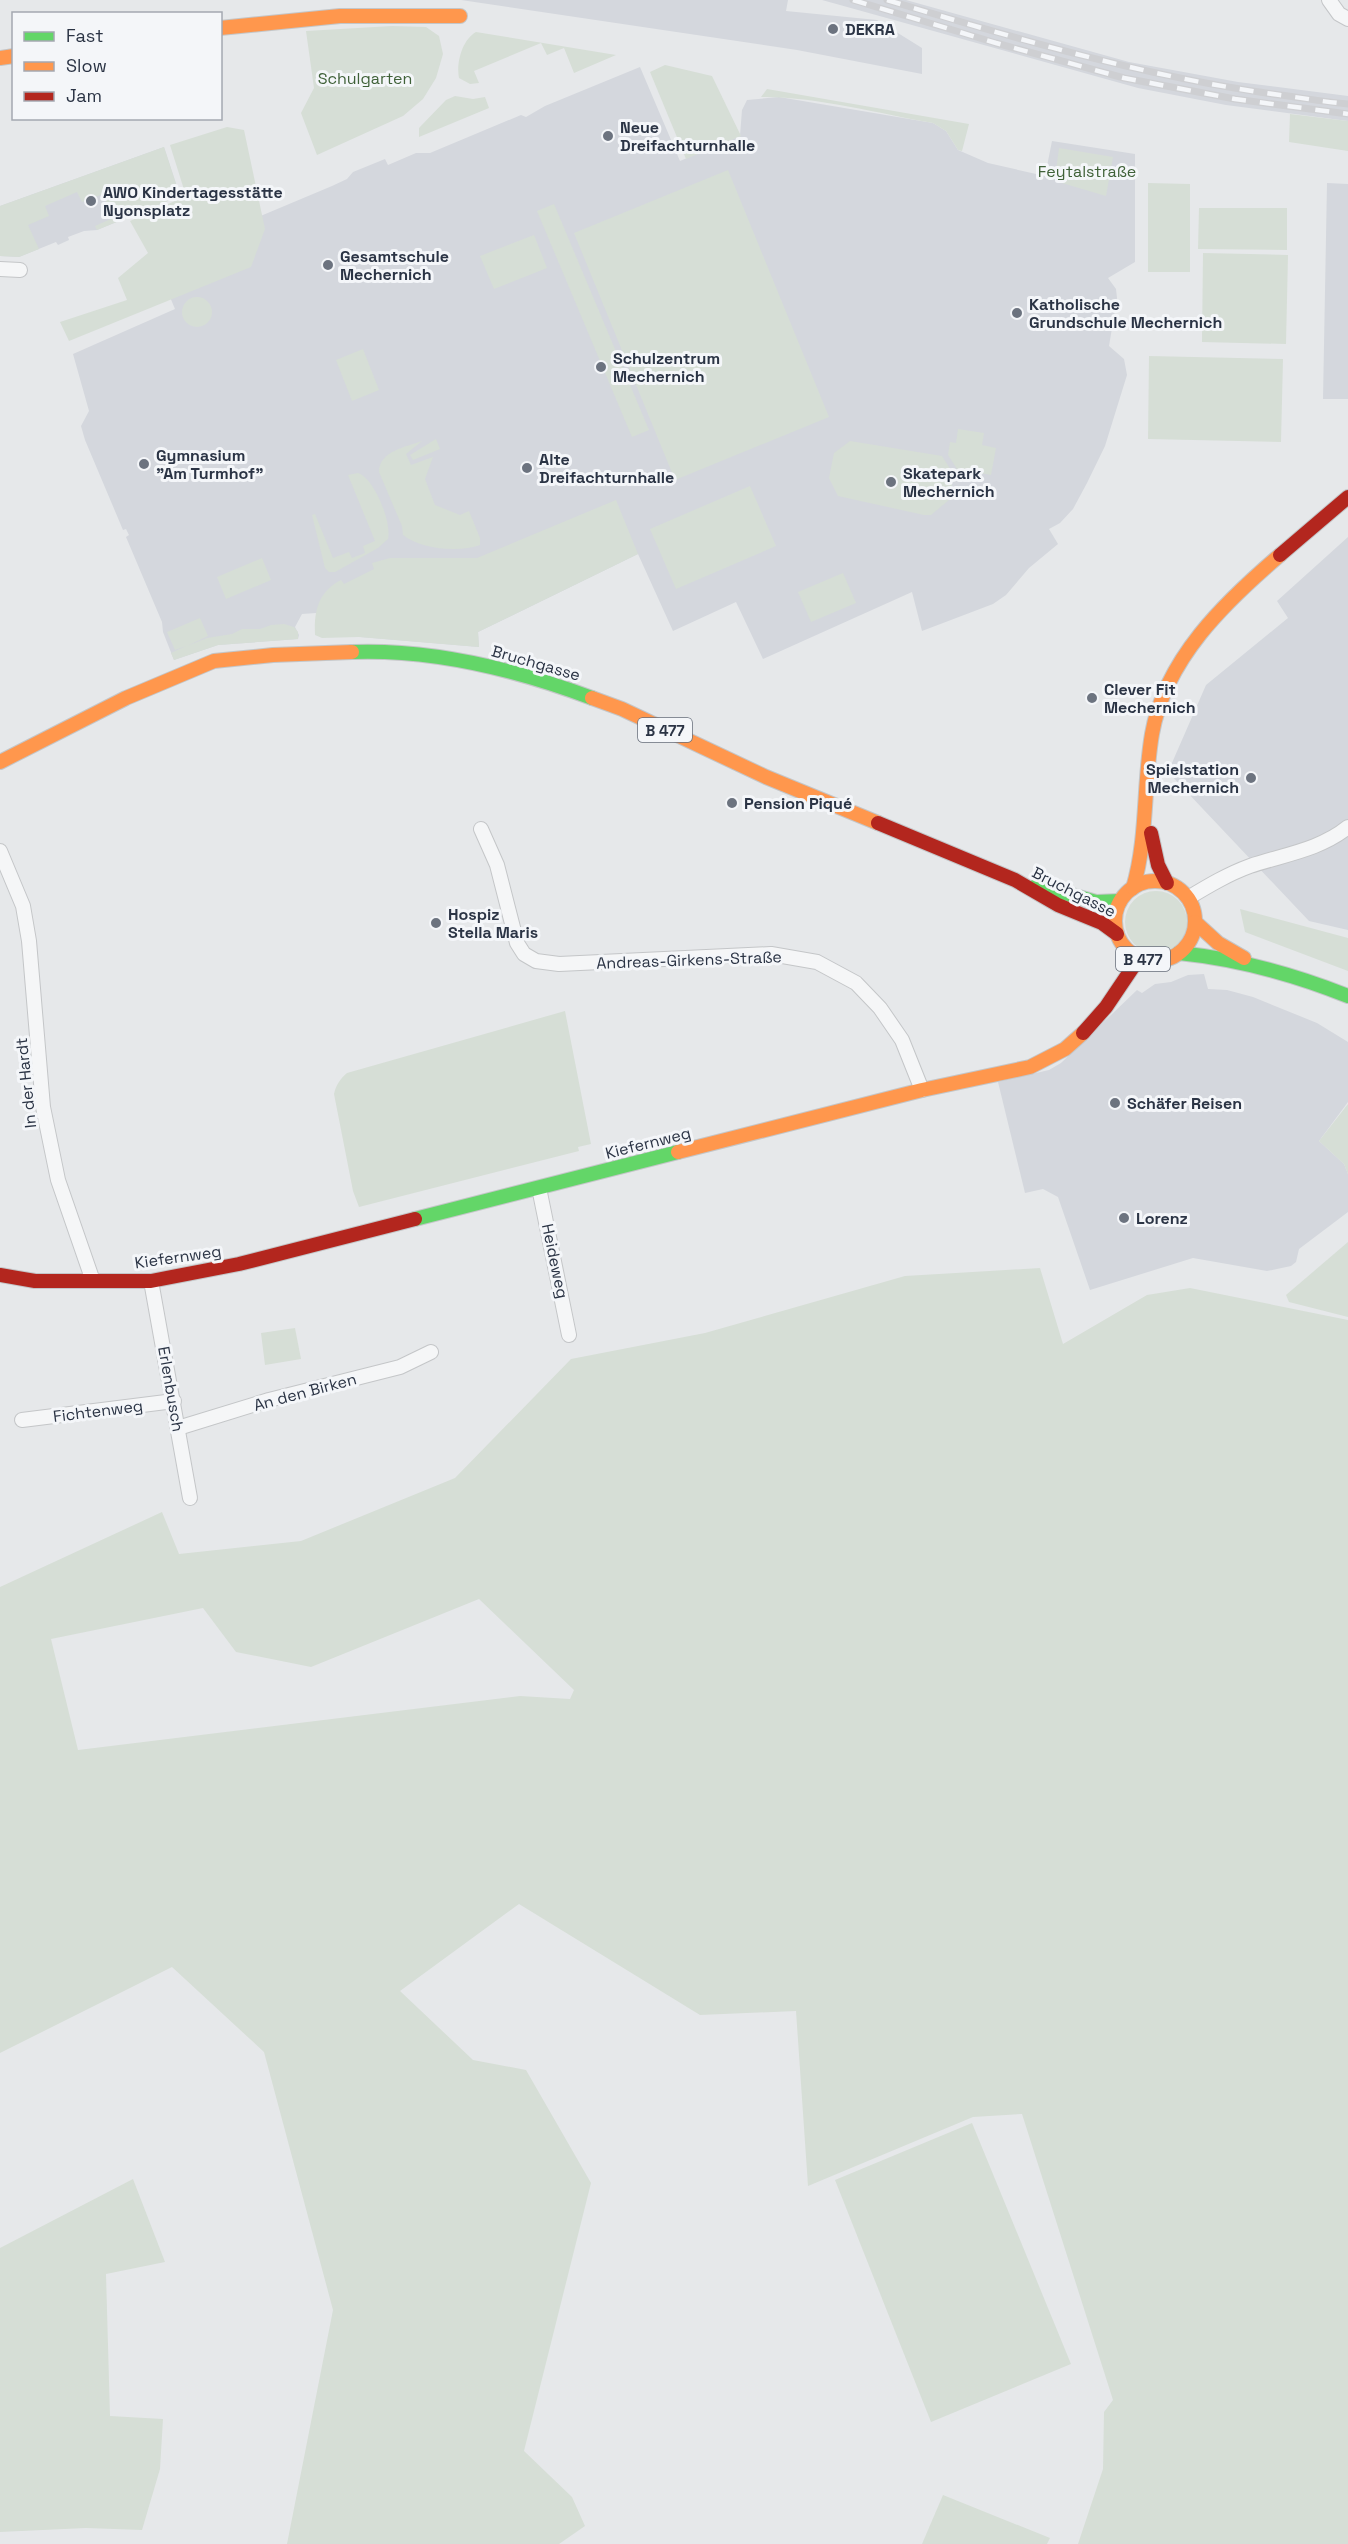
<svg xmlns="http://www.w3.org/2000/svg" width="1348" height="2544" viewBox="0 0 1348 2544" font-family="'Space Grotesk',sans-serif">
  <rect width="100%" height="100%" fill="#e6e8ea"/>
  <g fill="#d4d7dd">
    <polygon points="461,0 788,0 786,11 877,20 922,48 922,74 797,50"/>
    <polygon points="822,0 906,0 1129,62 1238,82 1348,96 1348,121 1226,105 1138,88"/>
    <polygon points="640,67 680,161 740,136 742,110 747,100 779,97 933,123 946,131 958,150 988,163 1045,176 1052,141 1135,154 1135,262 1108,278 1116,289 1117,298 1109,346 1124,359 1127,375 1105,446 1087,483 1073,509 1060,523 1049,529 1058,544 1029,568 1006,595 993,604 922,631 912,592 763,659 736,602 673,631 638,554 478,632 479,647 325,634 316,613 302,614 295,627 299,635 298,639 218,645 174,660 163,632 162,622 126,537 129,535 126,529 123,530 85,440 81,426 89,411 73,354 175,309 170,297 146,264 332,186 347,179 353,172 385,159 388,165 416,153 430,153 521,115 526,117 545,106"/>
    <polygon points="164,147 180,196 97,230 84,231 68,237 69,240 58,245 56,242 19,257 0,256 0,206"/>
    <polygon points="1327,183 1348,184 1348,399 1323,399"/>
    <polygon points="1348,537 1348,930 1309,921 1168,772 1206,685 1288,618 1277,601"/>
    <polygon points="1204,974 1208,989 1227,990 1253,997 1317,1023 1348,1042 1348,1102 1319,1141 1344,1164 1348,1174 1348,1212 1299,1249 1296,1262 1291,1266 1267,1271 1193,1258 1090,1290 1058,1197 1043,1189 1025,1193 998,1082 1049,1070 1061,1063 1137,990 1142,993 1155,984 1171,982 1188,975"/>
  </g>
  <g fill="#d6ded6" fill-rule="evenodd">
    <polygon points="392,26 426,27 439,36 443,54 436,78 423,99 403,116 317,155 301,113 314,88 306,31"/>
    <path d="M 476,32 L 616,55 L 574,73 L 564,48 L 547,55 L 541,43 L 474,71 L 479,83 L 470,84 L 459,78 C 456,63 462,40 476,32 Z"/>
    <polygon points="665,65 712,76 741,136 686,159 650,72"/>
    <path d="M 767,89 L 969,124 L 962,151 L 958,150 L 946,131 L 933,123 C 881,114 813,96 761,97 Z"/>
    <polygon points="455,96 473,99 485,97 489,108 419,137 419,128 446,100"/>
    <polygon points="1290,114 1348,121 1348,151 1289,142"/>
    <polygon points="227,127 244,130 265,229 251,267 69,341 60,322 127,300 118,278 148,253 130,221 186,196 170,145"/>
    <polygon points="164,147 180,196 97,230 95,226 113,218 103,194 82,202 77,192 45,206 49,216 28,225 39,249 19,257 0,256 0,206"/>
    <polygon points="1059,148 1113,157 1106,196 1062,183 1056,171"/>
    <polygon points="728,170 829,417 675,480 574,233"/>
    <polygon points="1148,183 1190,184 1190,272 1148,272"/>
    <polygon points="554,204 649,430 632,437 537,211"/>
    <polygon points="1199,208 1287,208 1287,250 1198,249"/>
    <polygon points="534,235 547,268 494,289 480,256"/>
    <polygon points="1203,253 1288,255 1286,344 1202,342"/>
    <circle cx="197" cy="312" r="15"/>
    <polygon points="363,349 379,390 352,401 336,360"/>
    <polygon points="1149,356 1283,359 1281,442 1148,439"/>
    <polygon points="958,429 984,433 982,445 996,448 991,475 957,469 948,455 950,442 956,443"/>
    <polygon points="436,439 440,449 413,460 410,455"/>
    <path d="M 422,441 L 406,454 L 411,465 L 433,457 L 425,479 L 435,505 L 460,515 L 469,511 L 480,538 L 480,545 C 459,553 420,549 403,535 L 402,526 L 379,472 C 379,451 406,447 422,441 Z"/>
    <polygon points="850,441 942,456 954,475 949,500 931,515 924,515 838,496 829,478 834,453"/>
    <path d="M 358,473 C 374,478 392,522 388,539 L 378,548 L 335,572 L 329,572 L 325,568 L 312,515 L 315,514 L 333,558 L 349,552 L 352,558 L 365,553 L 363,546 L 375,541 L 348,475 Z"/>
    <polygon points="750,486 776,546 676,589 650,529"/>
    <path d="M 616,500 L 638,554 L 478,632 L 479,647 L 359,637 L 322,638 L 315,635 C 314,611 318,592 341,580 L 344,584 L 374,569 L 372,563 L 390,558 L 477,558 Z"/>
    <polygon points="262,558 271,580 226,599 217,577"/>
    <polygon points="843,573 856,603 811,622 798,592"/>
    <polygon points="200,618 208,636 187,646 207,638 232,634 242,629 260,629 271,625 284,624 294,627 298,632 298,639 218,645 174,660 171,653 186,646 175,650 167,632"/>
    <circle cx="1156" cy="922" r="31"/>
    <polygon points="1240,909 1348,938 1348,971 1245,932"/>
    <path d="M 565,1011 L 591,1144 L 578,1147 L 579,1151 L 359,1207 L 353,1191 L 334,1094 C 336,1085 340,1079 347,1073 Z"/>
    <polygon points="1348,1104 1348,1174 1344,1164 1319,1141"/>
    <polygon points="1348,1242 1348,1317 1289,1302 1286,1295"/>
    <path d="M 1040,1268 L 1063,1344 L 1147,1295 L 1190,1288 L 1348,1320 L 1348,2544 L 1078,2544 L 1103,2469 L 1104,2412 L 1113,2400 L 1022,2114 L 973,2117 L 808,2186 L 796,2011 L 700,2015 L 519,1904 L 400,1991 L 473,2060 L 526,2070 L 591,2183 L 524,2451 L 572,2497 L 585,2526 L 559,2544 L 287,2544 L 333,2310 L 264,2052 L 172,1967 L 0,2053 L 0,1587 L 162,1512 L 179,1554 L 301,1541 L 455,1478 L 571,1359 L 705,1333 L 905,1276 ZM 479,1599 L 574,1690 L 570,1699 L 520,1696 L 78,1750 L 51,1639 L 203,1608 L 236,1652 L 311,1667 Z"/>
    <polygon points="295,1328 301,1359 265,1365 261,1333"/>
    <polygon points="972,2123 1071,2364 931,2422 835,2180"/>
    <polygon points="133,2179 165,2262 106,2274 110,2416 163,2419 160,2469 142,2530 86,2528 0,2532 0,2248"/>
    <polygon points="943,2495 1050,2538 1047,2544 922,2544"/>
  </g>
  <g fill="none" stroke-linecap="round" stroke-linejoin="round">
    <g stroke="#c4c6c8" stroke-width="16">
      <g id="street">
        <polyline points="1329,0 1339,14 1348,19"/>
        <polyline points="0,269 20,270"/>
        <polyline points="481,829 497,865 517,943 524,954 536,961 559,964 771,954 817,962 856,983 880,1008 902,1040 922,1090"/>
        <polyline points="0,851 23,906 29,941 43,1107 58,1180 93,1281"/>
        <path d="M 1188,898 C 1208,886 1228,874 1250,866 C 1282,855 1320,850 1348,827"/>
        <polyline points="539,1188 569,1335"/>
        <polyline points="151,1281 190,1498"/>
        <polyline points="22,1420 174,1401"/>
        <polyline points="178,1428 269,1400 400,1367 431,1352"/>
      </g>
    </g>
    <g stroke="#c4c6c8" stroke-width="16">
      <g id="fast">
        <path d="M 352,652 C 434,649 515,669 592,698"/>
        <polyline points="1037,885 1096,902 1120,901"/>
        <path d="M 1179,953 C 1238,959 1293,974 1348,996"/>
        <polyline points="415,1219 678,1152"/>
      </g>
    </g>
    <g stroke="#c4c6c8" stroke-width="16">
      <g id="slow">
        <polyline points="220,28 340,16 460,16"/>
        <polyline points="0,58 14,56"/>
        <polyline points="592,698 622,709 766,777 878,823"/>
        <polyline points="0,762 126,698 214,661 273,655 352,652"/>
        <circle cx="1155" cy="921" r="40"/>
        <path d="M 1133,888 C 1148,837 1143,786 1152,734 C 1165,659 1225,602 1280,555"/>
        <polyline points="1195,922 1218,943 1244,958"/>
        <polyline points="678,1152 922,1090 1030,1067 1065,1049 1083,1033"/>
      </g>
    </g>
    <g stroke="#c4c6c8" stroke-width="16">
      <g id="jam">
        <polyline points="1280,555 1348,497"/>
        <polyline points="878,823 1015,880 1058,905 1102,923 1117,934"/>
        <polyline points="1151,833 1158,865 1167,883"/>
        <polyline points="1083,1033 1106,1007 1139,958"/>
        <polyline points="0,1275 35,1281 151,1281 239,1264 415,1219"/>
      </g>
    </g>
    <use href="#street" stroke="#f5f6f7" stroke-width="14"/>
    <use href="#fast" stroke="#63d668" stroke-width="14"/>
    <use href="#slow" stroke="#ff974d" stroke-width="14"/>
    <use href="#jam" stroke="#b3261e" stroke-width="14"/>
    <g stroke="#cecfd2" stroke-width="7">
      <g id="rail">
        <polyline points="853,0 996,43 1124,78 1235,99 1348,114"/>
        <path d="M 887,0 C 1017,39 1146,77 1280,95 C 1303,98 1325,102 1348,104"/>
      </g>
    </g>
    <use href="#rail" stroke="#f4f6f9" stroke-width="4.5" stroke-dasharray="14" stroke-linecap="butt"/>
  </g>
  <g fill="#6c737f" stroke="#f4f6f9" stroke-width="2">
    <circle cx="833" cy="29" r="6"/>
    <circle cx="608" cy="136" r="6"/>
    <circle cx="91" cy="201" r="6"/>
    <circle cx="328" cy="265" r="6"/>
    <circle cx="1017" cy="313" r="6"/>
    <circle cx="601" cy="367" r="6"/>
    <circle cx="144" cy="464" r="6"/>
    <circle cx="527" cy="468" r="6"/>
    <circle cx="891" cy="482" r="6"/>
    <circle cx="1092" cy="698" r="6"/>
    <circle cx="1251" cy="778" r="6"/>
    <circle cx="732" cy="803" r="6"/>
    <circle cx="436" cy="923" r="6"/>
    <circle cx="1115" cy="1103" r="6"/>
    <circle cx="1124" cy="1218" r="6"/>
  </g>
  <g text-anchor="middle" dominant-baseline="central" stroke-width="6" stroke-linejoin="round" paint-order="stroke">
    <g fill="#f4f6f9" stroke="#676e7b" stroke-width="1.5">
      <rect x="638" y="718" width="54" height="24" rx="4.5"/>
      <rect x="1116" y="947" width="54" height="24" rx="4.5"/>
    </g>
    <g font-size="15" font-weight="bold" fill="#2b3445">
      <text x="665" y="730">B 477</text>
      <text x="1143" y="959">B 477</text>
    </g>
    <g font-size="16" font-weight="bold" fill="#2b3445" stroke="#f4f6f9" text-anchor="start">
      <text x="845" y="29">DEKRA</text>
      <text x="620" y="127">Neue<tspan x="620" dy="18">Dreifachturnhalle</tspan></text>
      <text x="103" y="192">AWO Kindertagesstätte<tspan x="103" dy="18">Nyonsplatz</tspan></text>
      <text x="340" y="256">Gesamtschule<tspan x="340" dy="18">Mechernich</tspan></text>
      <text x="1029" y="304">Katholische<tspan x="1029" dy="18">Grundschule Mechernich</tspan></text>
      <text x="613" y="358">Schulzentrum<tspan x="613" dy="18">Mechernich</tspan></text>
      <text x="156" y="455">Gymnasium<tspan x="156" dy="18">"Am Turmhof"</tspan></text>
      <text x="539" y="459">Alte<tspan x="539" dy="18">Dreifachturnhalle</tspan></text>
      <text x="903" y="473">Skatepark<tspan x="903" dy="18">Mechernich</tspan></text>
      <text x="1104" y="689">Clever Fit<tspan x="1104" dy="18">Mechernich</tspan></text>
      <text x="1239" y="769" text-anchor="end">Spielstation<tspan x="1239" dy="18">Mechernich</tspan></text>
      <text x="744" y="803">Pension Piqué</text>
      <text x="448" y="914">Hospiz<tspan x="448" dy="18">Stella Maris</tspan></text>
      <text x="1127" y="1103">Schäfer Reisen</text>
      <text x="1136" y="1218">Lorenz</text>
    </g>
    <g font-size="16" fill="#3f6138" stroke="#f4f6f9">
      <text x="365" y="78">Schulgarten</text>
      <text x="1087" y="171">Feytalstraße</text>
    </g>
    <g font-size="16" fill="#2b3445" stroke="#f4f6f9">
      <text transform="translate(536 663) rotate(16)">Bruchgasse</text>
      <text transform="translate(1074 892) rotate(27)">Bruchgasse</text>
      <text transform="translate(689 960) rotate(-2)">Andreas-Girkens-Straße</text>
      <text transform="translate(26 1083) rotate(-96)">In der Hardt</text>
      <text transform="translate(648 1143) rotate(-14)">Kiefernweg</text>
      <text transform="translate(178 1257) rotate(-8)">Kiefernweg</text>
      <text transform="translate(555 1261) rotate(78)">Heideweg</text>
      <text transform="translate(171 1389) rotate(80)">Erlenbusch</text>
      <text transform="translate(305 1392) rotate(-15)">An den Birken</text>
      <text transform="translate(98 1411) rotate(-7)">Fichtenweg</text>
    </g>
  </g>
  <rect x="12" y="12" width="210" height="108" fill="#f4f6f9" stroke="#a4a8b1" stroke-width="1.5"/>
  <rect x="24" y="32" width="30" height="9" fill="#63d668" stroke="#a4a8b1" stroke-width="1.5"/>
  <text x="66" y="42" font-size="18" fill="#2b3445">Fast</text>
  <rect x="24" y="62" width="30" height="9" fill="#ff974d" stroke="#a4a8b1" stroke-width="1.5"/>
  <text x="66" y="72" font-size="18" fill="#2b3445">Slow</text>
  <rect x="24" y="92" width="30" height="9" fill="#b3261e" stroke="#a4a8b1" stroke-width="1.5"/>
  <text x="66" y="102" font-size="18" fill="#2b3445">Jam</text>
</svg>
